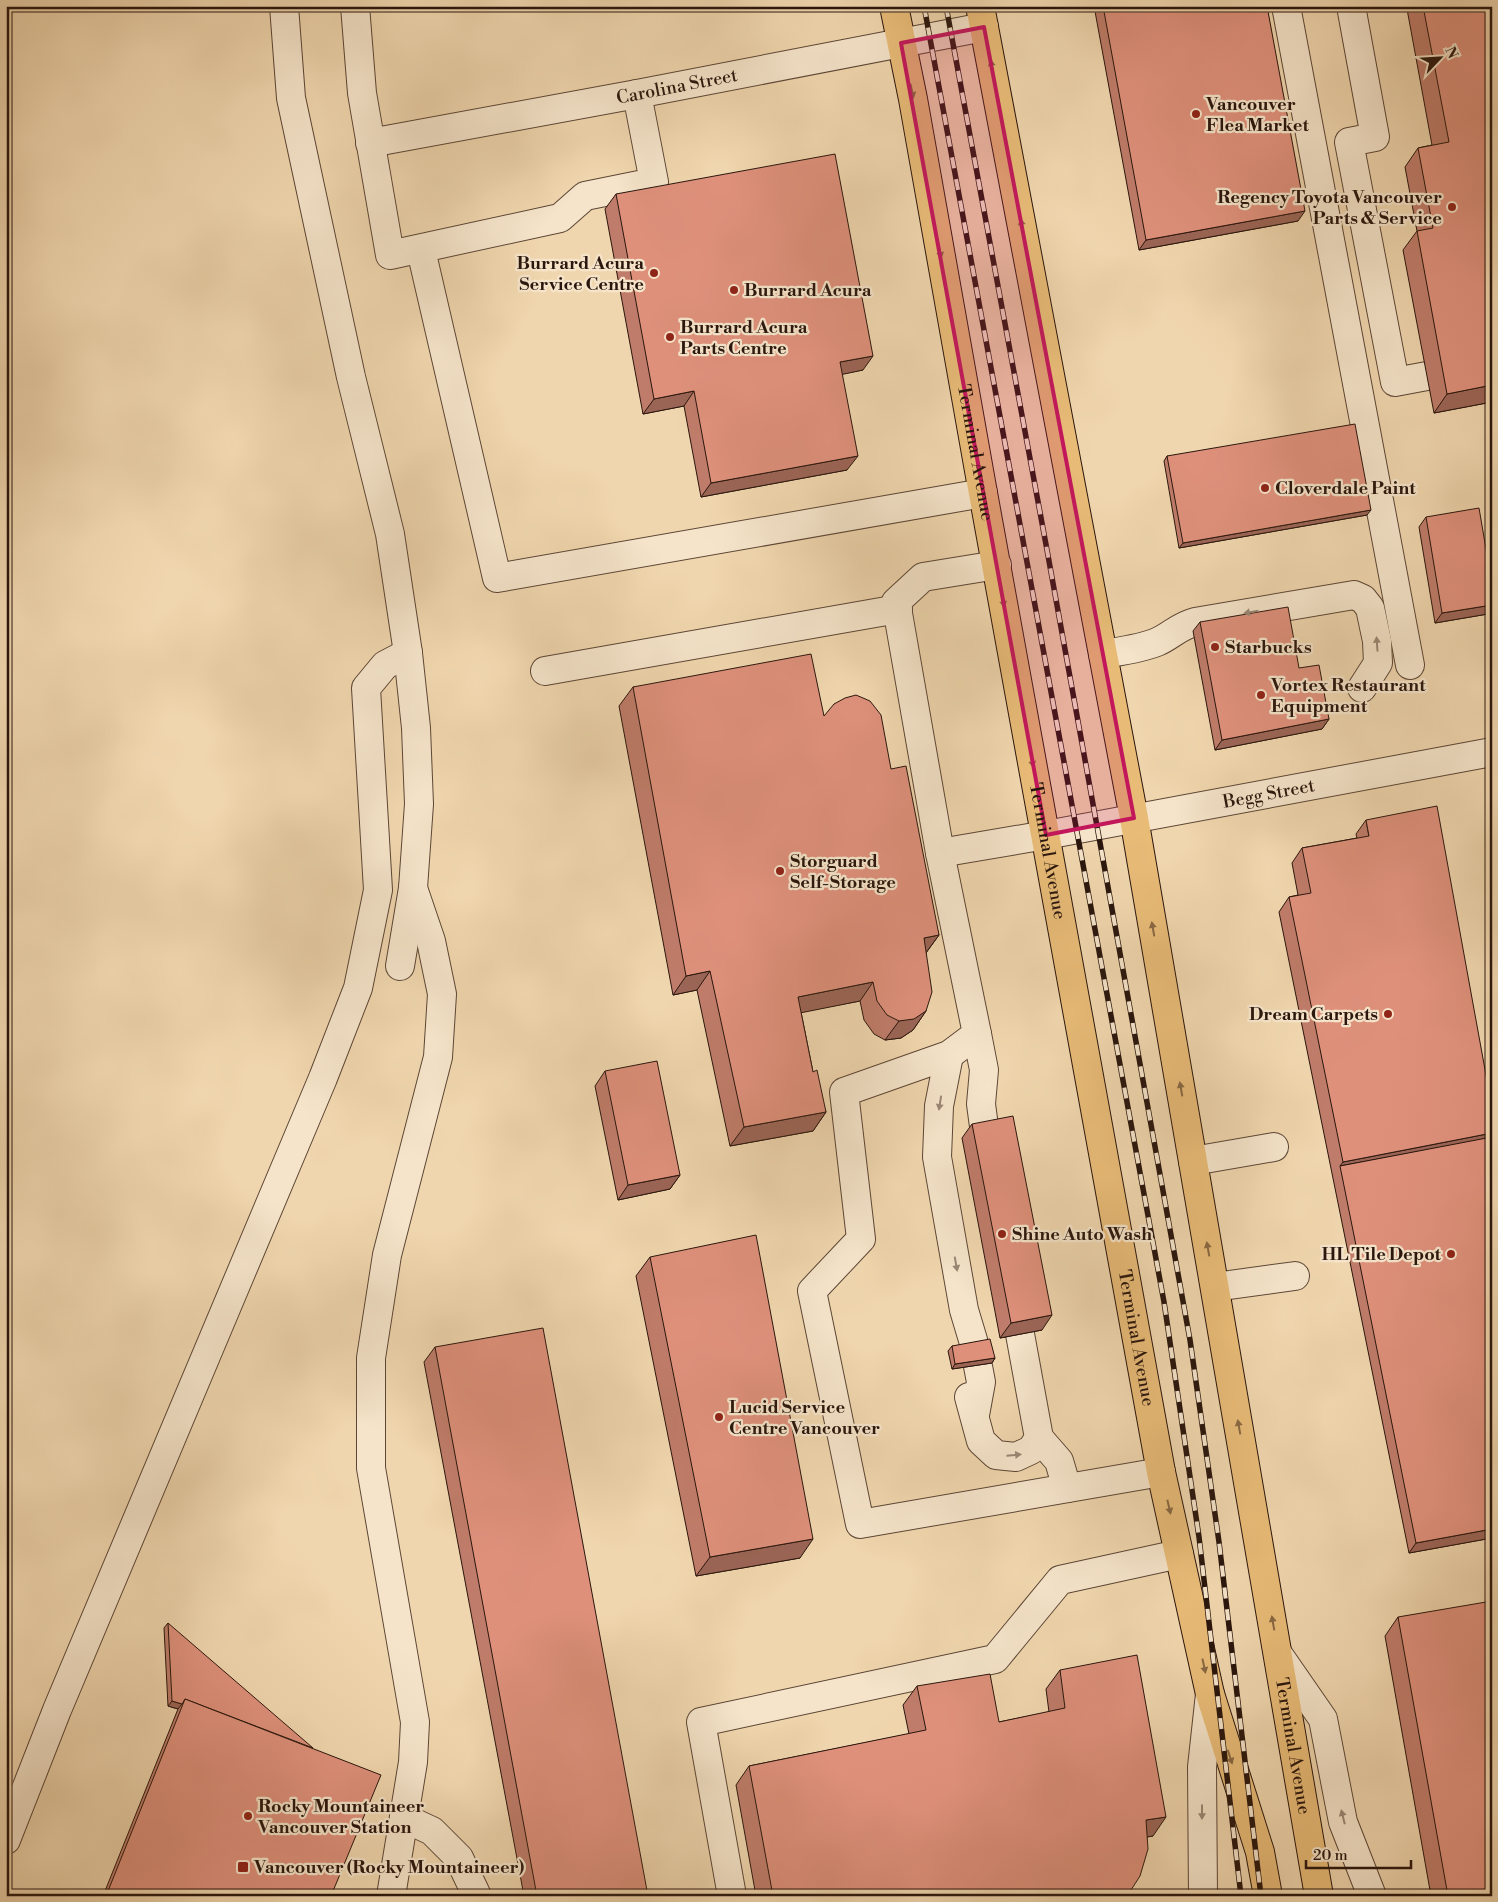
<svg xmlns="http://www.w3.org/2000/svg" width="1498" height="1902" viewBox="0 0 1498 1902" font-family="'Libre Bodoni',serif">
  <rect width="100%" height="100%" fill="#f0d6ae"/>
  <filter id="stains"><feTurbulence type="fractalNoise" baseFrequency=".004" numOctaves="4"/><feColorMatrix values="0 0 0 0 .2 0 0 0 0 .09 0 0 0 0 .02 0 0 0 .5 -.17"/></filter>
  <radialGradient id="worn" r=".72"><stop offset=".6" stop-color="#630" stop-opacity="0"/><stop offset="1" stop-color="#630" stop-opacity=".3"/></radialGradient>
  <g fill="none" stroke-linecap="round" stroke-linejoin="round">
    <g stroke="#5c4635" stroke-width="30">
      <g id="minor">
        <polyline points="284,6 291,98 351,377 390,534 408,653 416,728 419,804 413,888 400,966"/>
        <polyline points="355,6 362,93 390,255 560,218 585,196 654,182 637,94"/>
        <polyline points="1286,6 1410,665"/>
        <polyline points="1351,6 1375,137 1349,142 1395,382 1427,376"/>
        <path id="s1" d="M 370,143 L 637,94 L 984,27"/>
        <polyline points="421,250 497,578 983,493"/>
        <polyline points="997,565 923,577 896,602 940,853 977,1034 949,1055 844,1092 861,1239 812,1291 860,1524 1161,1472"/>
        <path d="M 1103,654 C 1121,651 1140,649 1157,642 C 1171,636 1179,626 1195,622 L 1354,595 L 1363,599 L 1370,608 L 1377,641 L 1378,663 L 1362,688"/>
        <polyline points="545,671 898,609"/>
        <path id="s2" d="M 940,853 L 1046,835 L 1492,752"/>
        <polyline points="977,1034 984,1070 981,1104 985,1134"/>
        <polyline points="949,1055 939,1106 937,1157 964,1310 973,1340 981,1382 975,1415"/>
        <polyline points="1193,1161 1274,1147"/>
        <polyline points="1215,1287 1295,1276"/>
        <polyline points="969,1397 981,1441 996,1455 1016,1457 1031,1450 1039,1438 1020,1334"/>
        <polyline points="1039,1438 1059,1461 1067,1488"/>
        <polyline points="1278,1654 1323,1719 1343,1822 1372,1896"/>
        <polyline points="404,1818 432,1831 459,1858 477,1896"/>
        <polyline points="6,1840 57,1710 323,1078 358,988 378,890 366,688 385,665 408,653"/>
        <polyline points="391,1896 413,1762 415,1722 371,1468 371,1358 387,1255 438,1057 442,994 431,941 413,888"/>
        <polyline points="732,1896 701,1722 995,1659 1060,1580 1179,1554"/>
        <polyline points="1203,1896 1202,1767 1210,1694"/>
      </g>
    </g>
    <g stroke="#2a160d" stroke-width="30">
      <g id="major">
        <path id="s3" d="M 894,6 L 913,99 L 983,493 L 1161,1472 L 1210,1694 L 1260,1852 L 1268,1896"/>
        <path id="s4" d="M 980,6 L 1134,818 L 1319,1896"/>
      </g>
    </g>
    <use href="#minor" stroke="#f5e4ca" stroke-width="28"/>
    <use href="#major" stroke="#e8bb77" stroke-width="28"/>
    <g stroke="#2a160d" stroke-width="5.5">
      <g id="rail">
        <polyline points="924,6 1164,1302 1199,1537 1241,1896"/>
        <polyline points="946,6 1047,550 1190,1340 1219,1542 1261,1896"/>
      </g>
    </g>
    <use href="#rail" stroke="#f5e4ca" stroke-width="4" stroke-dasharray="11" stroke-linecap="butt"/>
  </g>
  <g fill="#bf7c6a" stroke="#2a160d">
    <polygon points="1094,6 1267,6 1298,221 1139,250"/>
    <polygon points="1409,6 1492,6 1492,402 1434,413 1403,250 1417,231 1405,167 1418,148 1432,145 1407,9"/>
    <polygon points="616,194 863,370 842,374 847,470 701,497 684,406 643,414 605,209"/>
    <polygon points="1167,456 1367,515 1179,548 1164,461"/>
    <polygon points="1426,517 1492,584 1492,609 1488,614 1435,623 1419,527"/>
    <polygon points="1200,622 1299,668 1329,719 1322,729 1215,750 1193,631"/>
    <polygon points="633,687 824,716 891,769 939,935 926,953 926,1011 913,1030 901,1038 885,1040 874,1034 864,1020 860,1001 801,1012 813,1072 826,1112 813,1131 730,1146 697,990 673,995 619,706"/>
    <polygon points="1366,820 1492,1538 1409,1553 1279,912 1289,897 1298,895 1292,863 1302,848 1357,838 1356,834"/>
    <polygon points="605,1071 680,1175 670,1189 618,1200 595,1086"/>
    <polygon points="972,1124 1042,1330 1000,1338 962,1138"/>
    <polygon points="650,1257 800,1558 696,1576 636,1276"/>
    <polygon points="952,1346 995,1358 992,1363 952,1369 948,1351"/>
    <polygon points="435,1347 648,1896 524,1896 424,1362"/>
    <polygon points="1398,1617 1492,1896 1431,1896 1385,1636"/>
    <polygon points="168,1623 331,1896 103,1896 178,1709 168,1706 164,1628"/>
    <polygon points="1060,1670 1153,1836 1147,1837 1126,1896 756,1896 736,1785 749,1766 909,1734 903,1705 917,1686 999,1722 1049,1712 1046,1689"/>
  </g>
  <g fill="#9b6556" stroke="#2a160d">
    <polygon points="1305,211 1298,221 1139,250 1146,240"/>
    <polygon points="873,356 863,370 830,377 840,362"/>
    <polygon points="1492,385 1492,402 1434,413 1447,394"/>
    <polygon points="694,391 684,406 643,414 654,399"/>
    <polygon points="858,456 847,470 701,497 711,483"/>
    <polygon points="1371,510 1367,515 1179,548 1183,543"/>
    <polygon points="1492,605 1492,609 1488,614 1435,623 1442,613"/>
    <polygon points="1329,719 1322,729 1215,750 1222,740"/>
    <polygon points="939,935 925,954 924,938"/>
    <polygon points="710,971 697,990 673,995 686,976"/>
    <polygon points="873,982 860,1001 785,1016 798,997"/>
    <polygon points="926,1011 913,1030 901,1038 885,1040 899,1021"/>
    <polygon points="826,1112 813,1131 730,1146 744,1127"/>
    <polygon points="1492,1133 1492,1138 1340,1166 1343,1162"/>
    <polygon points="680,1175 670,1189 618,1200 628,1185"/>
    <polygon points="1052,1315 1042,1330 1000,1338 1011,1323"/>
    <polygon points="995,1358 992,1363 952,1369 955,1364"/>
    <polygon points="1492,1529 1492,1538 1409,1553 1416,1543"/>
    <polygon points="813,1539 800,1558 696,1576 710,1557"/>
    <polygon points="172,1701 182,1704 178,1709 168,1706"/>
    <polygon points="1166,1817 1153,1836 1133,1839 1146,1820"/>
  </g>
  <g fill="#de907b" stroke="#2a160d">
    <polygon points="1103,6 1267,6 1305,211 1146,240"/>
    <polygon points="1423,6 1492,6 1492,385 1447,394 1417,231 1433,228 1418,148 1449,142"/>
    <polygon points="835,154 873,356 840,362 858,456 711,483 694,391 654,399 616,194"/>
    <polygon points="1355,424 1371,510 1183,543 1167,456"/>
    <polygon points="1479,508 1492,584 1492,605 1442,613 1426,517"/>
    <polygon points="1288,607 1299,668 1319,665 1329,719 1222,740 1200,622"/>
    <polygon points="811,654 824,716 834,704 845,698 856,695 870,701 881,715 891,769 906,766 939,935 924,938 932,992 926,1011 914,1019 899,1021 887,1015 877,1001 873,982 798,997 813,1072 817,1070 826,1112 744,1127 710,971 686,976 633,687"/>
    <polygon points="1437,806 1492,1108 1492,1133 1343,1162 1289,897 1311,893 1302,848 1369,836 1366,820"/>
    <polygon points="657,1061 680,1175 628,1185 605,1071"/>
    <polygon points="1013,1116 1052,1315 1011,1323 972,1124"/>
    <polygon points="1492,1137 1492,1529 1416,1543 1340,1166"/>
    <polygon points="756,1235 813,1539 710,1557 650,1257"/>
    <polygon points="543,1328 648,1896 537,1896 435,1347"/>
    <polygon points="990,1339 995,1358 955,1364 952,1346"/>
    <polygon points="1492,1601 1492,1896 1448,1896 1398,1617"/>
    <polygon points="168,1623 313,1748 185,1699 182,1704 172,1701"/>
    <polygon points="1137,1655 1166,1817 1146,1820 1148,1849 1140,1876 1131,1890 1124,1896 773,1896 749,1766 926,1730 917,1686 990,1674 999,1722 1065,1708 1060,1670"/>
    <polygon points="185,1699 381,1775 331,1896 106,1896"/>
  </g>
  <defs><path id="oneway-solid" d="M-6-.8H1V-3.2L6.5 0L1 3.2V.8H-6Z" transform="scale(1.25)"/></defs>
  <g fill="#896842">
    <use href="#oneway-solid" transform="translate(992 67) rotate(-101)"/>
    <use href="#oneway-solid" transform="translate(912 91) rotate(78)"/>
    <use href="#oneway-solid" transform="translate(1022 226) rotate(-101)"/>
    <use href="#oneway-solid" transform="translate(940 251) rotate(80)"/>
    <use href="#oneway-solid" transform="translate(1003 600) rotate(80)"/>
    <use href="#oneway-solid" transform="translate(1032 760) rotate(80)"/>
    <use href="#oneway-solid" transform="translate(1153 929) rotate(-100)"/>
    <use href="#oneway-solid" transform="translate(1181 1089) rotate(-100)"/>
    <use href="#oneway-solid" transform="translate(1208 1249) rotate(-100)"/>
    <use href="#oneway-solid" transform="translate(1239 1427) rotate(-100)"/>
    <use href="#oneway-solid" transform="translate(1169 1507) rotate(77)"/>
    <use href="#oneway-solid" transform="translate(1273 1623) rotate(-100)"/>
    <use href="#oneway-solid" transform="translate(1204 1666) rotate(78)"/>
    <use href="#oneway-solid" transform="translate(1230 1757) rotate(72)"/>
  </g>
  <g fill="#9a8775">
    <use href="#oneway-solid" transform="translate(1251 612) rotate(170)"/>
    <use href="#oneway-solid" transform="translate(1377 644) rotate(-94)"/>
    <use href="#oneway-solid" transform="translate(940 1103) rotate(99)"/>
    <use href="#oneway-solid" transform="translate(956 1264) rotate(80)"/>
    <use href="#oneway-solid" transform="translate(1014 1455) rotate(-5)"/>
    <use href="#oneway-solid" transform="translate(1202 1812) rotate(90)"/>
    <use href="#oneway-solid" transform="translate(1343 1817) rotate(-104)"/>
  </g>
  <path fill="#c2185b" fill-opacity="0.2" stroke="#c2185b" stroke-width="4" stroke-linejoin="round" d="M 984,27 L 1134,818 L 1046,835 L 901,43 Z"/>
  <g fill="#8f2418" stroke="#f5e4ca" stroke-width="2">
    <circle cx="1196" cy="114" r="5"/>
    <circle cx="1452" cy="207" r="5"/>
    <circle cx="654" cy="273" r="5"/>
    <circle cx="734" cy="290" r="5"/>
    <circle cx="670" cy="337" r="5"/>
    <circle cx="1265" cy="488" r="5"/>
    <circle cx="1215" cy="647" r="5"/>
    <circle cx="1261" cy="695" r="5"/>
    <circle cx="780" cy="871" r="5"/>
    <circle cx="1388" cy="1014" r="5"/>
    <circle cx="1002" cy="1234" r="5"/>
    <circle cx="1451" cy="1254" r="5"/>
    <circle cx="719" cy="1417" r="5"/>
    <circle cx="248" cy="1816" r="5"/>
    <rect x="237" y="1861" width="12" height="12" rx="2.5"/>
  </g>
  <g text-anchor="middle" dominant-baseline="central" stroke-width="4.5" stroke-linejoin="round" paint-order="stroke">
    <g font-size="18" fill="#2a160d" stroke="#f5e4ca">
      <text stroke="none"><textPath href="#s1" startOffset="312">Carolina Street</textPath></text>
      <text stroke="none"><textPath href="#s3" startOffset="454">Terminal Avenue</textPath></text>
      <text stroke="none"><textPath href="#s2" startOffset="334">Begg Street</textPath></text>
      <text stroke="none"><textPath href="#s3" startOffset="859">Terminal Avenue</textPath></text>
      <text stroke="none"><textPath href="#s3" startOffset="1354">Terminal Avenue</textPath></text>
      <text stroke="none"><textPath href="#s4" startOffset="1768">Terminal Avenue</textPath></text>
    </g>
    <g font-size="18" font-weight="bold" fill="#2a160d" stroke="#f5e4ca" text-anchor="start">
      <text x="1206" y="104">Vancouver<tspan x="1206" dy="21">Flea Market</tspan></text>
      <text x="1442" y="197" text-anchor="end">Regency Toyota Vancouver<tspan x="1442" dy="21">Parts &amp; Service</tspan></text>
      <text x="644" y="263" text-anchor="end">Burrard Acura<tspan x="644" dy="21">Service Centre</tspan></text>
      <text x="744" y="290">Burrard Acura</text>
      <text x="680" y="327">Burrard Acura<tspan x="680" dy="21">Parts Centre</tspan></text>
      <text x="1275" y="488">Cloverdale Paint</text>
      <text x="1225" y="647">Starbucks</text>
      <text x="1271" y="685">Vortex Restaurant<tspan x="1271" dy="21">Equipment</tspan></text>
      <text x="790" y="861">Storguard<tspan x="790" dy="21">Self-Storage</tspan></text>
      <text x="1378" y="1014" text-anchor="end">Dream Carpets</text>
      <text x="1012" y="1234">Shine Auto Wash</text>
      <text x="1441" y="1254" text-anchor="end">HL Tile Depot</text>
      <text x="729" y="1407">Lucid Service<tspan x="729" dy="21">Centre Vancouver</tspan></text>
      <text x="258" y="1806">Rocky Mountaineer<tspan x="258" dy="21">Vancouver Station</tspan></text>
      <text x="254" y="1867">Vancouver (Rocky Mountaineer)</text>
    </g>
  </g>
  <rect width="1498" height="1902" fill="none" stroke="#f0d6ae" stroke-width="25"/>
  <rect x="8" y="8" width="1483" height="1887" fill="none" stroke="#2a160d" stroke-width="2.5"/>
  <rect x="12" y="12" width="1473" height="1877" fill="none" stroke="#2a160d"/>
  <g transform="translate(1440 58) rotate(65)" stroke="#f5e4ca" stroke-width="4" paint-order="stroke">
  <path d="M0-4L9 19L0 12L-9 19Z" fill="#2a160d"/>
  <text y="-8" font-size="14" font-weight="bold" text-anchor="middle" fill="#2a160d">N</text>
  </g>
  <path d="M1306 1860v8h105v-8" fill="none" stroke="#2a160d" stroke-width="2.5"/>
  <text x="1313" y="1860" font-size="15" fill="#2a160d" stroke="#f5e4ca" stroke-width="4" paint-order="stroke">20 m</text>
  <rect width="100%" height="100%" filter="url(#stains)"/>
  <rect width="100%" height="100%" fill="url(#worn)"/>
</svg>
